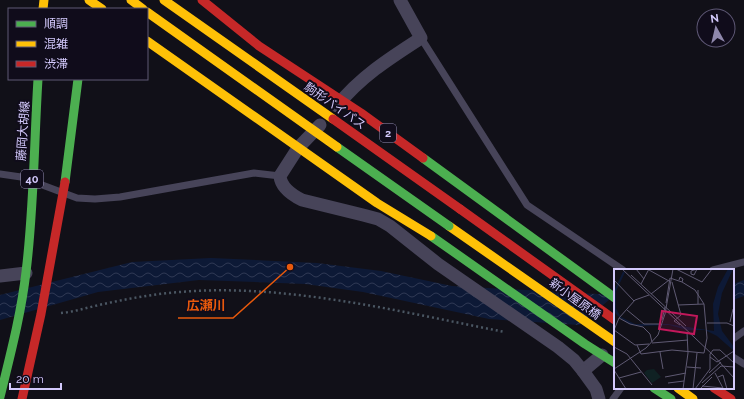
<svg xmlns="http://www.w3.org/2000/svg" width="744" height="399" viewBox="0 0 744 399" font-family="Raleway,'Noto Sans JP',sans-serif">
  <defs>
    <pattern id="water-waves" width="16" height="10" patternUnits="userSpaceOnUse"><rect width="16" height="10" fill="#0d1936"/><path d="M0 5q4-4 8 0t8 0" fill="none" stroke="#2f3954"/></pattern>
  </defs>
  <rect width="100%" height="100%" fill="#111018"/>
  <g fill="url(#water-waves)">
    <polygon points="211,258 317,263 381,271 452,286 615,295 579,325 489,319 363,292 305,284 228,281 199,280 98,292 0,320 0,295 132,262"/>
    <polygon points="744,280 744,296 733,300 733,284"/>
  </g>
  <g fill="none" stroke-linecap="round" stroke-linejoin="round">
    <path stroke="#4b5763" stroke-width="2.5" stroke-dasharray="2 3" stroke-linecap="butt" d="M 61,313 C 73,312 86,308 99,305 C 126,299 153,294 180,292 C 286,283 401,312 505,332"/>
    <g stroke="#474459" stroke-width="7">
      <polyline points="421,38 527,205 623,270"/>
      <polyline points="0,174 21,177 77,198 95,199 120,197 254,173 280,176"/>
      <polyline points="713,270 744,262"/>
      <polyline points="733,339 744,331"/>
      <polyline points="733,357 744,364"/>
      <polyline points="613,399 621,388"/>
    </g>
    <g stroke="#474459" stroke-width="13">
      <path d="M 337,106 C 360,77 390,58 421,38 L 400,0"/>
      <path d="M 320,125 L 298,148 L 280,176 C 281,188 292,195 302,200 L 363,215 L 378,219 L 390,226 L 438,264 L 558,347 L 574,360 L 583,371 L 602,355"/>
      <polyline points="0,276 26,273"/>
      <polyline points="583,371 596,389 599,399"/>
    </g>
    <g stroke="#4caf50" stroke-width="9">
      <polyline points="423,158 615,298"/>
      <polyline points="65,182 78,79"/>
      <polyline points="431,236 585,344 615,363"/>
      <polyline points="654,388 671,399"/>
      <path d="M 0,397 C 10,356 21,315 26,272 C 34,208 34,143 38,79"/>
    </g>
    <g stroke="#ffc107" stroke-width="9">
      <polyline points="89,0 102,9"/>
      <polyline points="131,0 143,9"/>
      <polyline points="43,9 44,0"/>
      <polyline points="147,41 377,203 431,236"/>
      <polyline points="449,226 615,342"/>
      <polyline points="678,388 693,399"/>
    </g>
    <g stroke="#c62828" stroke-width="9">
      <polyline points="202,0 259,46 361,113 423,158"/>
      <polyline points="460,209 615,320"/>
      <polyline points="714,388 731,399"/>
      <polyline points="22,399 41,314 65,182"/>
    </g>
    <polyline stroke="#4caf50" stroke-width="9" points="337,147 449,226"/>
    <g stroke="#ffc107" stroke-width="9">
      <polyline points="164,0 333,119"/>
      <polyline points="147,12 337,147"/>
    </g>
    <polyline stroke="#c62828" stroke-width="9" points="333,119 460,209"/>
  </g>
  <g text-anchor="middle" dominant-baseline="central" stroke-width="4" stroke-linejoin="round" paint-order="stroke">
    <g fill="#100c1b" stroke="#9890b8" stroke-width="1">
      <rect x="380" y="124" width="16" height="18" rx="3"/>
      <rect x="21" y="170" width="22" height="18" rx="3"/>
    </g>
    <g font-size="11" font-weight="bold" fill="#d3c9fc">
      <text x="388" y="133">2</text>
      <text x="32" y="179">40</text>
    </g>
    <g font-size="12" fill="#d3c9fc" stroke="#100c1b">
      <text transform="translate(335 106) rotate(35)">駒形バイパス</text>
      <text transform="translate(23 131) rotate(-86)">藤岡大胡線</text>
      <text transform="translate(575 299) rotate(36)">新小屋原橋</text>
    </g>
  </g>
  <g transform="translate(614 269)">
    <rect width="120" height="120" fill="#111018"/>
    <path d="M 40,100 L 47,108 L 38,114 L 30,104 L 33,101 Z" fill="#0f2123"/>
    <path d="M 114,0 L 119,0 L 108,24 L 104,45 L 108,62 L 120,78 L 120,82 L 103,67 L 91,61 L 73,61 L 55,56 L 27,57 L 15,55 L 5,48 L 0,43 L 1,38 L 7,48 L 21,55 L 54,55 L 100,62 L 99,35 L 104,18 Z" fill="#0d1936"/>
    <path fill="none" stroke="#0d1936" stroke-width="2" d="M 1,41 L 1,22 L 10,3"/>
    <path fill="none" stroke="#5f5a73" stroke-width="1" d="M 8,0 L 99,86 L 120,109M 22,0 L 30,10M 62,0 L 88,13 L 98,0M 83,0 L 80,6 L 77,5 L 77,2 ZM 35,1 L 55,12M 17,6 L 72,57M 0,11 L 20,32M 58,13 L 67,46 L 60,52 L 66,56M 27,15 L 35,0M 84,21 L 84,35M 37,25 L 55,11M 52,34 L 56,9 L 68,13M 64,36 L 90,35M 13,41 L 30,55 L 47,55M 5,49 L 16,55 L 29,58 L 36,65 L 38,73M 48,51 L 51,38M 116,53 L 119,40M 93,54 L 113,54 L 120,57M 0,61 L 5,49 L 21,31 L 35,26M 0,61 L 21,76 L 35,75M 38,74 L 74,71M 23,76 L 27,85 L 58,81 L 90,84 L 93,69 L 90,35 L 81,21 L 68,13 L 69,10 L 66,8 L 65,11M 0,78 L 13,85 L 38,116M 46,83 L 49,100M 96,88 L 103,93 L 120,82M 73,98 L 87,99M 0,100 L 32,79 L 44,66 L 51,45 L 59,0M 0,101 L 12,120M 95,104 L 107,93M 101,104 L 109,119M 51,108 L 72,104M 104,108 L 109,106 L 113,120M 5,109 L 27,103M 54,114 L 70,112M 88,114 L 107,97 L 120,98M 88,117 L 109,119M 69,120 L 74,84 L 73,63M 79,120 L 83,84M 81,120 L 96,100 L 96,85 L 99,81 L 106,81 L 120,94M 86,120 L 98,108"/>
    <path fill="#c2185b" fill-opacity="0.15" stroke="#c2185b" stroke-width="2" d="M 48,42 L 83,47 L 80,65 L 45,60 Z"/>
    <rect width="120" height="120" fill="none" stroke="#d3c9fc" stroke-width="2"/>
  </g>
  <path fill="none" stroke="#e8590c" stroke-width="1.5" d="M290 267L233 318H178"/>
  <circle fill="#e8590c" stroke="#100c1b" stroke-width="1.5" cx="290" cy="267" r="4"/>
  <g font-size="13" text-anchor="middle" font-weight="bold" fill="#e8590c" stroke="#100c1b" stroke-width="4" stroke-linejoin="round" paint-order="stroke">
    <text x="206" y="310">広瀬川</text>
  </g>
  <rect x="8" y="8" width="140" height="72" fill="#100c1b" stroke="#5e5875"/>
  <rect x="16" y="21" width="20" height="6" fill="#4caf50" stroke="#5e5875"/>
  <text x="44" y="28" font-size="12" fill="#d3c9fc">順調</text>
  <rect x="16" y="41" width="20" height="6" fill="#ffc107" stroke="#5e5875"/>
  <text x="44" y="48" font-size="12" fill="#d3c9fc">混雑</text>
  <rect x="16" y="61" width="20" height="6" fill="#c62828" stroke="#5e5875"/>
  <text x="44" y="68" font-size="12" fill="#d3c9fc">渋滞</text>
  <g transform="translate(716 28) rotate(352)"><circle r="19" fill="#100c1b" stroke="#5e5875"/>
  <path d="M0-3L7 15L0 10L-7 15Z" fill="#8f88ac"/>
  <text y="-6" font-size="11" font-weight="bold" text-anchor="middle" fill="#d3c9fc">N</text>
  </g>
  <path d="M10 383v6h51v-6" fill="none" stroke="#d3c9fc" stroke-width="2"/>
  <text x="16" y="383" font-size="12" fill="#d3c9fc" stroke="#100c1b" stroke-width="3" paint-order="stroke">20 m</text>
</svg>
